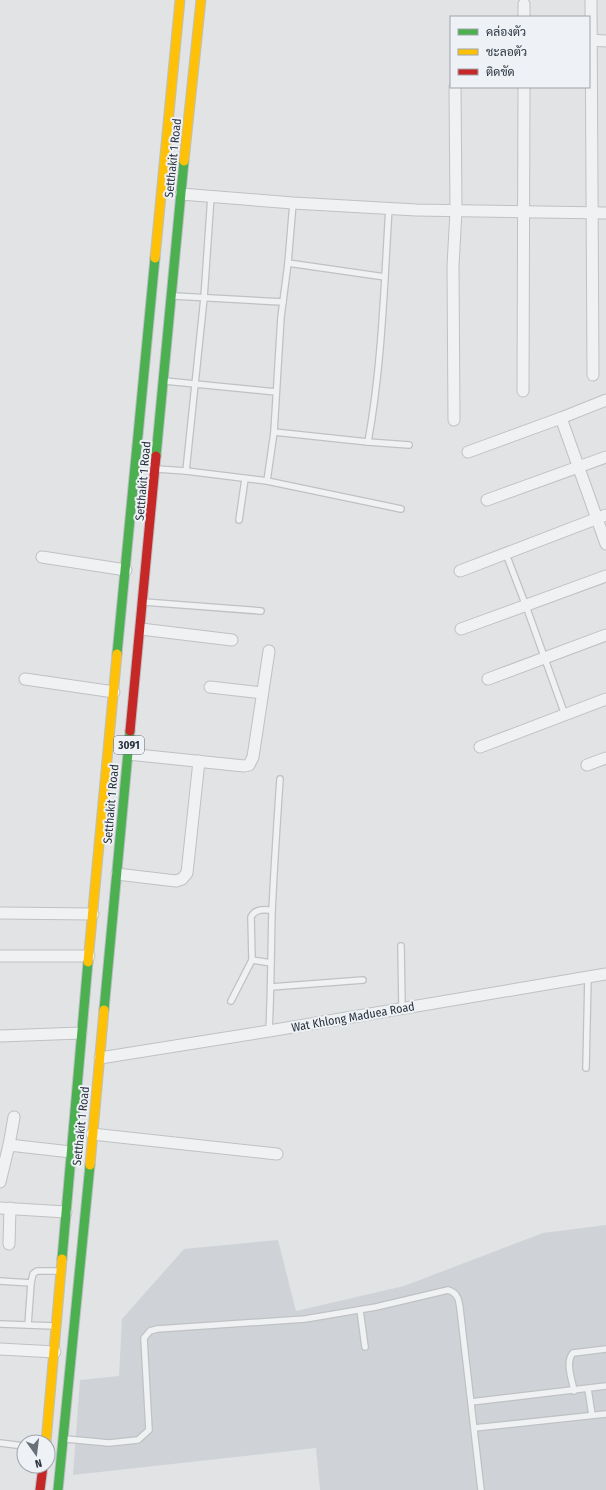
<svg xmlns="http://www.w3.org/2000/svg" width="606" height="1490" viewBox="0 0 606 1490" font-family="'Fira Sans Condensed',Sarabun,sans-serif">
  <rect width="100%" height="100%" fill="#e1e3e5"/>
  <polygon fill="#cfd3d8" points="606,1225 606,1490 320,1490 316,1448 73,1475 80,1380 119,1376 122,1319 184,1249 278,1240 296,1311 404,1286 543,1233"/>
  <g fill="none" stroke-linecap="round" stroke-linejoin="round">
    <g stroke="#bfc1c3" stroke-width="8">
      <g id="lane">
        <polyline points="293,203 288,263 385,277"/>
        <polyline points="174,296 283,302"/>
        <polyline points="165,381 276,392"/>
        <path d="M 274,432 L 368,442 C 382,365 384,286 389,208"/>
        <polyline points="368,442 409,445"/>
        <polyline points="157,469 186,471 267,481 274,432 281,317 288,263"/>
        <polyline points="186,471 204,298 211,196"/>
        <polyline points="267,481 401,509"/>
        <polyline points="239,520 245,479"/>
        <polyline points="506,554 526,606 565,715"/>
        <polyline points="144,602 261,611"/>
        <polyline points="401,946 402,1008"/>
        <path d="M 271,963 L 252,960 L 251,917 C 256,908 263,910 272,910"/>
        <polyline points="271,987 363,980"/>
        <polyline points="231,1001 252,960"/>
        <path d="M 269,1031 C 271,991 271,952 272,912 C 274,868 277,823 280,779"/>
        <polyline points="586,1068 588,977"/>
        <polyline points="0,1281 31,1283 33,1274 37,1271 60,1271"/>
        <polyline points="360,1310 365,1347"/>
        <polyline points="0,1324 55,1326"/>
        <polyline points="28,1325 31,1283"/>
        <polyline points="588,1389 592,1415"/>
        <path d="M 574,1391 C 572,1379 565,1362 573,1353 L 606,1349"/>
        <polyline points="471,1402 606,1386"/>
        <polyline points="474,1428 606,1414"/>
        <path d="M 66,1439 L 109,1443 L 138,1440 L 149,1430 L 144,1338 L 150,1331 L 157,1329 L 305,1319 L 376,1307 L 448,1290 C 461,1294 459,1305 461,1317 L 481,1490"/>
        <polyline points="0,1443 24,1446"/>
      </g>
    </g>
    <g stroke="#bfc1c3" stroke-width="13">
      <g id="street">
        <polyline points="591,0 593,375"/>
        <polyline points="524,17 524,4"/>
        <polyline points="591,40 606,41"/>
        <polyline points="181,194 293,203 416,210 606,213"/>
        <polyline points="523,391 524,87"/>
        <polyline points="561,418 606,544"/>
        <polyline points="454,420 453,266 456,211 455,87"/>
        <polyline points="468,452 561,418 606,400"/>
        <polyline points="487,500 606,457"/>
        <polyline points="42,557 126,570"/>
        <polyline points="460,571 606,515"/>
        <polyline points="141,629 232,640"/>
        <polyline points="461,629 606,576"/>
        <polyline points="25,679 114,692"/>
        <polyline points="488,679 606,635"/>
        <polyline points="210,687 262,693"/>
        <polyline points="480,747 606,699"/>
        <polyline points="128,754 244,766 249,765 253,757 269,651"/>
        <polyline points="587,765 606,758"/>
        <polyline points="117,874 176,881 182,879 187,873 199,761"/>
        <polyline points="0,913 93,914"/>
        <polyline points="0,956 89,956"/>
        <polyline points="0,1036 81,1033"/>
        <polyline points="100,1058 269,1031 606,974"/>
        <polyline points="92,1134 277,1154"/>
        <polyline points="9,1145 14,1117"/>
        <polyline points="0,1182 9,1145 71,1152"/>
        <polyline points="0,1208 66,1212"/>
        <polyline points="9,1244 10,1208"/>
        <polyline points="0,1349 55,1352"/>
      </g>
    </g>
    <g stroke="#bdc0c3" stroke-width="11">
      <g id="fast">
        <polyline points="156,456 184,161"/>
        <polyline points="117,654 155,258"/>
        <polyline points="104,1010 130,731"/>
        <polyline points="62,1259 88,962"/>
        <polyline points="58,1490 90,1165"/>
      </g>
    </g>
    <g stroke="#bdc0c3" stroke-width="11">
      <g id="slow">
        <polyline points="184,161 201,0"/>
        <polyline points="155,258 180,0"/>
        <polyline points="88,962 117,654"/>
        <polyline points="90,1165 104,1010"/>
        <polyline points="46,1442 62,1259"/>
      </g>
    </g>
    <g stroke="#bdc0c3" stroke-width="11">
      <g id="jam">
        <polyline points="130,731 156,456"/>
        <polyline points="40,1490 43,1466"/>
      </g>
    </g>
    <use href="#lane" stroke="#f0f1f2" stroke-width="5.5"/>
    <use href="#street" stroke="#f0f1f2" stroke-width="11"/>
    <use href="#fast" stroke="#4caf50" stroke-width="9"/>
    <use href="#slow" stroke="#ffc107" stroke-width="9"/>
    <use href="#jam" stroke="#c62828" stroke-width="9"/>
  </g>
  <g text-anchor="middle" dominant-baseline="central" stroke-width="4" stroke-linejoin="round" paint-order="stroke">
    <rect fill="#eef1f5" stroke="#646b74" stroke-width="1" x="114" y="736" width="30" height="18" rx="3"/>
    <g font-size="11" font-weight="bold" fill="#29323d">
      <text x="129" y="745">3091</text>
    </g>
    <g font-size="12" fill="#29323d" stroke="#eef1f5">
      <text transform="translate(173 158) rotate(-84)">Setthakit 1 Road</text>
      <text transform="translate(143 481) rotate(-85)">Setthakit 1 Road</text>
      <text transform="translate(111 804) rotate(-85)">Setthakit 1 Road</text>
      <text transform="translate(353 1017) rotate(-10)">Wat Khlong Maduea Road</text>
      <text transform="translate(81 1126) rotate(-84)">Setthakit 1 Road</text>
    </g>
  </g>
  <rect x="450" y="16" width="140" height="72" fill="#eef1f5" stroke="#9fa5ab"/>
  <rect x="458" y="29" width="20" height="6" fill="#4caf50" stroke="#9fa5ab"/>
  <text x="486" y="36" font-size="12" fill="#29323d">คล่องตัว</text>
  <rect x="458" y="49" width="20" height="6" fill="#ffc107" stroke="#9fa5ab"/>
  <text x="486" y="56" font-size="12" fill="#29323d">ชะลอตัว</text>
  <rect x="458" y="69" width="20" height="6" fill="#c62828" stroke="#9fa5ab"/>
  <text x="486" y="76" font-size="12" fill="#29323d">ติดขัด</text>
  <g transform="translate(36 1454) rotate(166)"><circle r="19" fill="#eef1f5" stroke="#9fa5ab"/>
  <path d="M0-3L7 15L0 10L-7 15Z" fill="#697078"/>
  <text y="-6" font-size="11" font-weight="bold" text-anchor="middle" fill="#29323d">N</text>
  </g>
</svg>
